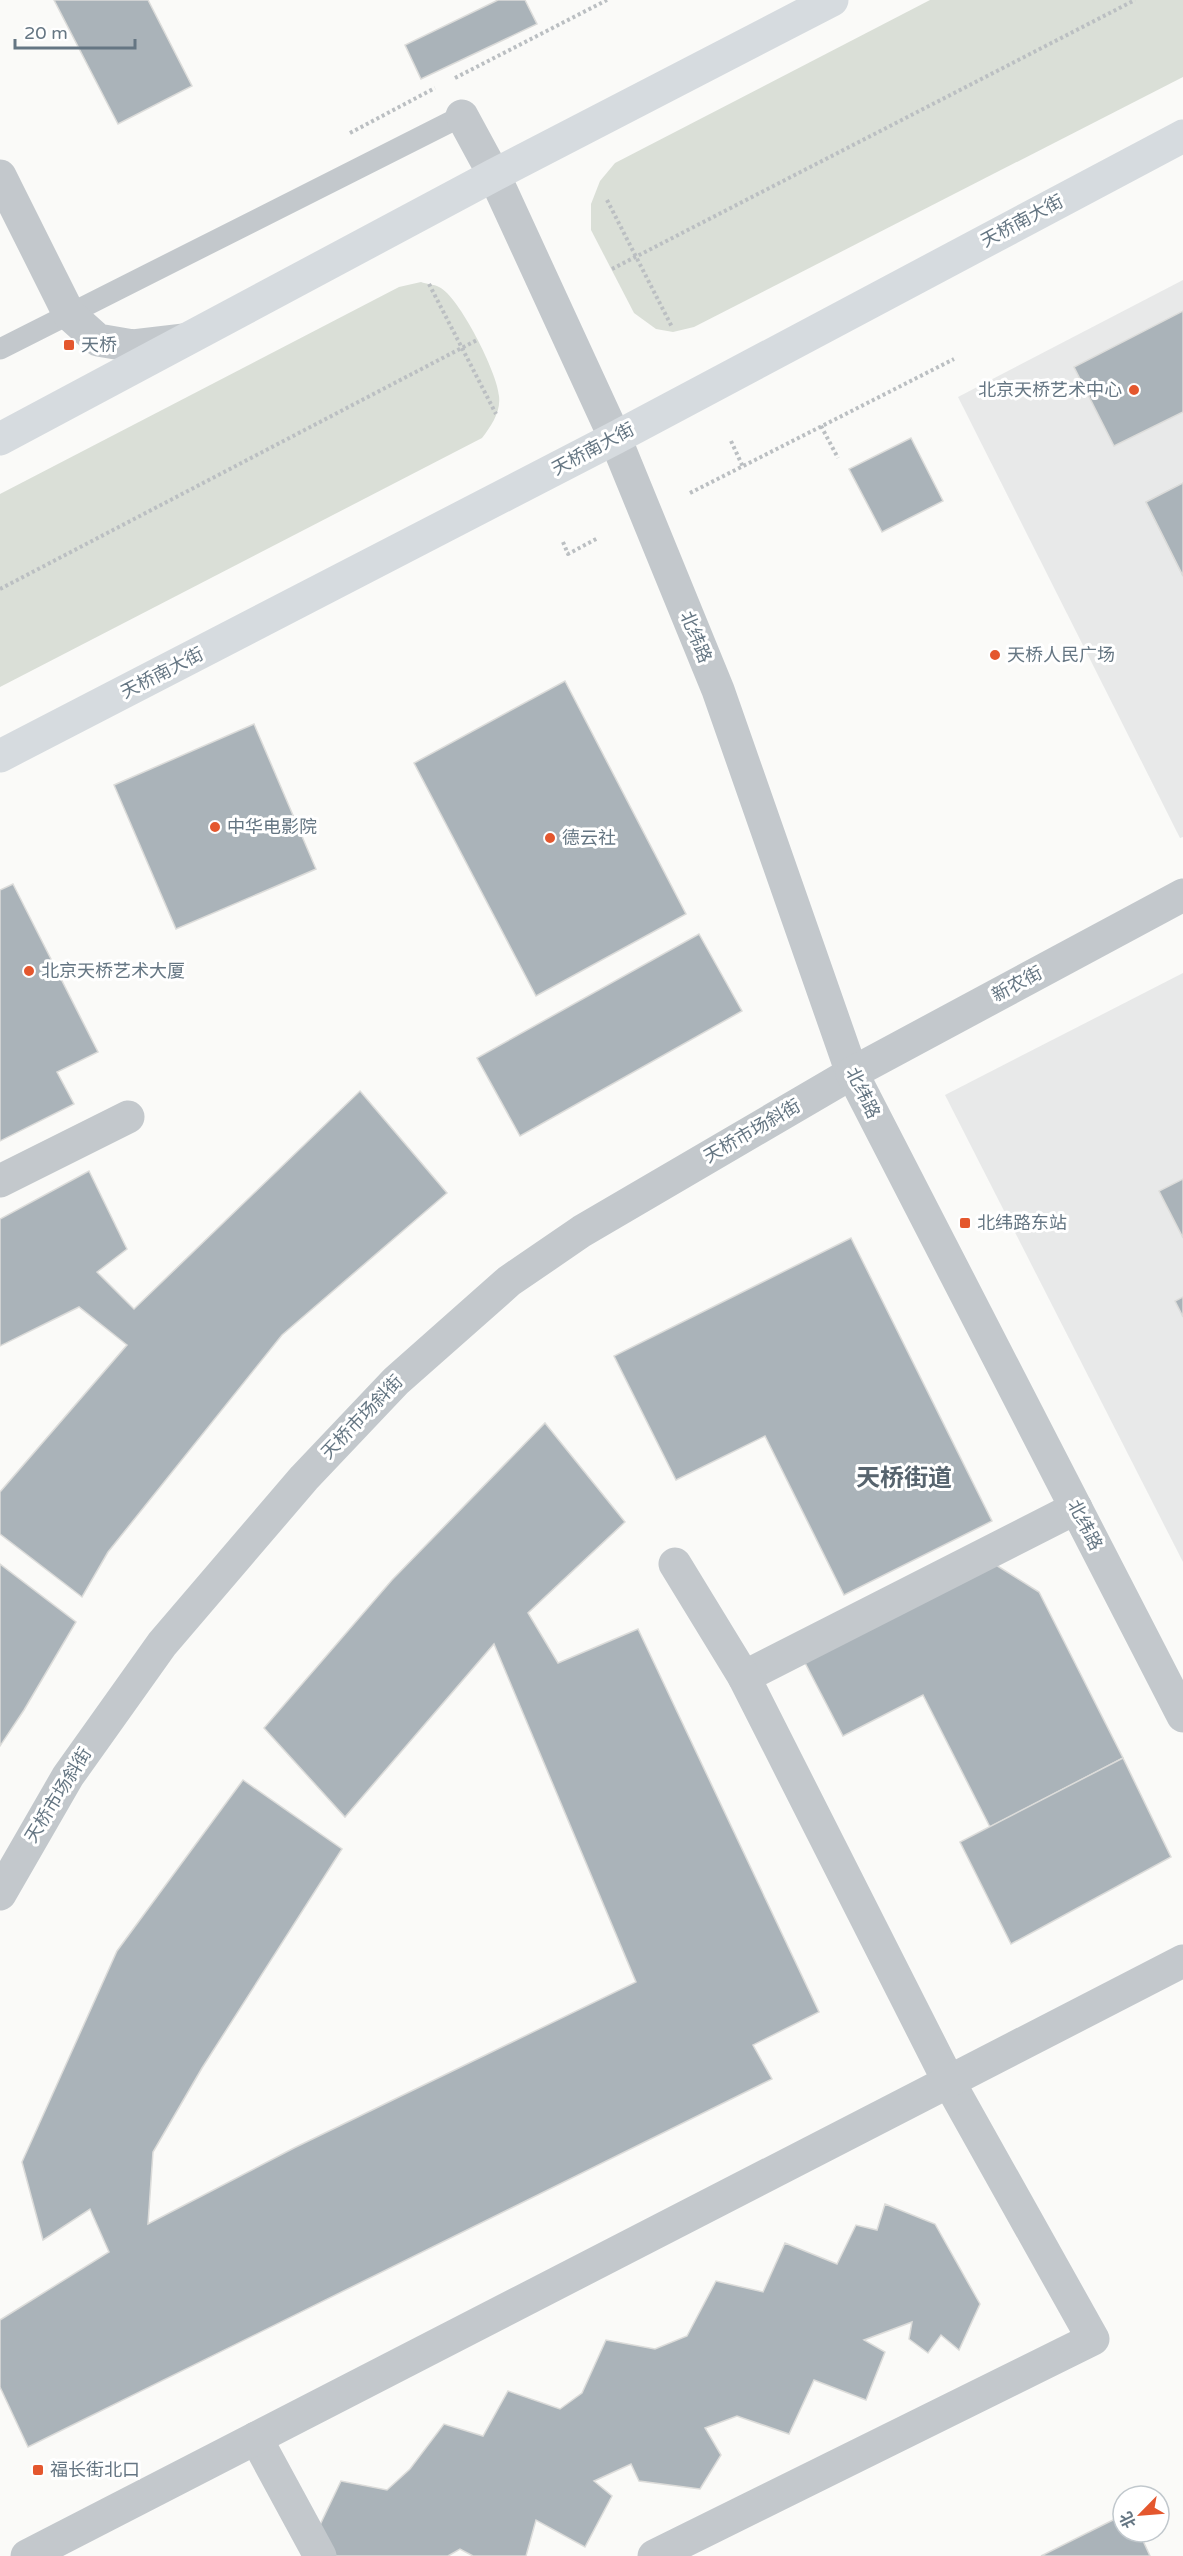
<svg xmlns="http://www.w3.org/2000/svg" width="1183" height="2556" viewBox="0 0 1183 2556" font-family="'Varela Round','Noto Sans SC',sans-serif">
  <rect width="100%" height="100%" fill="#fafaf8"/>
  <g fill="#e8e9e9">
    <polygon points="1183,280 1183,837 1180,838 958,397"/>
    <polygon points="1183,973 1183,1562 945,1095"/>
  </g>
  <g fill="#dadfd7">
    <polygon points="930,0 1183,0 1183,77 694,327 673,332 656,329 634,313 591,230 591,204 600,181 615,163"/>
    <path d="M 421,282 C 426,284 434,284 439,287 C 459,296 498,374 499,396 C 501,412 491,426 482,438 L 0,687 L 0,494 L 399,287 Z"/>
  </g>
  <g fill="#aab3b9" stroke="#dcdcda" stroke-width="1.5">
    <polygon points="54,0 148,0 192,86 118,124"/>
    <polygon points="498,0 525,0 537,24 421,79 405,45"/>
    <polygon points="1183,311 1183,412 1114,446 1074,367"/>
    <polygon points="911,438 943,501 882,532 849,469"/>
    <polygon points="1183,483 1183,576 1146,502"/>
    <polygon points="1183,483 1183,576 1146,502"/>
    <polygon points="565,681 686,914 536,996 414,763"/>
    <polygon points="254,724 316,869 176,929 114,785"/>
    <polygon points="13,884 98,1052 57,1072 74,1104 0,1141 0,890"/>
    <polygon points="699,934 742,1011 520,1136 477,1058"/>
    <polygon points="360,1091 447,1193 282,1335 108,1552 82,1597 0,1534 0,1492 127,1345 79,1307 0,1346 0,1219 89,1171 127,1249 97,1272 134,1309"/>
    <polygon points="1183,1179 1183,1238 1159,1191"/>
    <polygon points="851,1238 992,1521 844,1595 765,1436 676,1480 614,1356"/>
    <polygon points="1183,1297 1183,1317 1175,1301"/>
    <polygon points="545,1423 625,1522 528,1613 558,1663 638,1629 819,2012 753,2045 772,2079 28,2447 0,2387 0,2320 109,2252 90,2209 43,2240 22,2162 117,1951 243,1780 342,1849 202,2068 153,2152 148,2224 294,2148 636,1982 494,1644 345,1817 264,1728 392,1580"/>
    <polygon points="988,1560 1039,1592 1123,1758 990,1827 923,1695 843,1736 801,1655"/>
    <polygon points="0,1564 76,1622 24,1710 0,1746"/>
    <polygon points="1123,1758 1171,1857 1011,1944 960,1842"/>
    <polygon points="885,2204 935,2224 980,2304 959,2350 941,2335 928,2353 909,2339 912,2322 864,2340 885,2352 866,2400 814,2380 789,2434 737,2416 705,2428 721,2455 700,2489 639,2481 631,2464 594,2481 612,2496 585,2547 536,2520 526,2556 473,2556 460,2549 448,2556 336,2556 320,2525 341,2481 387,2490 410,2469 444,2424 483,2436 508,2391 560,2409 582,2393 606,2340 655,2349 687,2336 716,2281 763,2292 785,2243 837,2264 856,2225 877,2230"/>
    <polygon points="1123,2515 1123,2532 1139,2532 1150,2556 1041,2556"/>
  </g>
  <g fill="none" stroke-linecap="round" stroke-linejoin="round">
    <g stroke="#bbbfc2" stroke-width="4" stroke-dasharray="3 3" stroke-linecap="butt">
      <polyline points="455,78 607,0"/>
      <polyline points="350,133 435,88"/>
      <polyline points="607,200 672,327"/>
      <polyline points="612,269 1135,0"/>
      <polyline points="429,284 496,414"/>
      <polyline points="821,426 838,458"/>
      <polyline points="731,441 743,467"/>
      <polyline points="690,493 954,359"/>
      <polyline points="563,542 568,554 598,538"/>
      <polyline points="0,589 477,340"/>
    </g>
    <polyline stroke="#c3c8cc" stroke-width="21" points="0,349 462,116"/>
    <polyline stroke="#c3c8cc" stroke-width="33" points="0,1894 68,1776 162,1644 304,1478 396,1381 509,1281 582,1231 852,1073"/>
    <g stroke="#c3c8cc" stroke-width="33">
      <polyline points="0,176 69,314 98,340 133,346 184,340"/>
      <polyline points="0,1181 128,1117"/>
      <polyline points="744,1677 1076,1508"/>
      <polyline points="256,2438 320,2556"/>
      <polyline points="654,2556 1093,2339 949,2082 744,1677 675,1564"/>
    </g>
    <g stroke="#c3c8cc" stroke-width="33">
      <polyline points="462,116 494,175 615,438 718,690 852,1073 1183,1716"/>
      <polyline points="852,1073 1183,895"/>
      <polyline points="27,2556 1183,1961"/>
    </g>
    <g stroke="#d6dbdf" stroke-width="33">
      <polyline points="0,439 494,175 832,0"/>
      <polyline points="0,756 615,438 1183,136"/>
    </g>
  </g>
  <g fill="#e4572e" stroke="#fff" stroke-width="2">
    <rect x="63" y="339" width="12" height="12" rx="3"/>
    <circle cx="1134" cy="390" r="6"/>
    <circle cx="995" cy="655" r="6"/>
    <circle cx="215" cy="827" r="6"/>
    <circle cx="550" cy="838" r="6"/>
    <circle cx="29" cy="971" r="6"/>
    <rect x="959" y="1217" width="12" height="12" rx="3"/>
    <rect x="32" y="2464" width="12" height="12" rx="3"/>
  </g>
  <g text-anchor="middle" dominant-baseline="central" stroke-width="6" stroke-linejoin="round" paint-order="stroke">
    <g font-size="18" fill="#657683" stroke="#fff">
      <text transform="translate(1022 221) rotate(-28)">天桥南大街</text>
      <text transform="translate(593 449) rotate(-28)">天桥南大街</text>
      <text transform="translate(696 637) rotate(68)">北纬路</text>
      <text transform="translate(162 673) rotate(-27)">天桥南大街</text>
      <text transform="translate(1017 984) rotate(-28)">新农街</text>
      <text transform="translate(863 1093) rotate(64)">北纬路</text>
      <text transform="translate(752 1131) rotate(-30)">天桥市场斜街</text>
      <text transform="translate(362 1417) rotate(-46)">天桥市场斜街</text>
      <text transform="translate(1085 1525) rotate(63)">北纬路</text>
      <text transform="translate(58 1795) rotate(-58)">天桥市场斜街</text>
    </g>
    <g font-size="18" fill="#657683" stroke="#fff" text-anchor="start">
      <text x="81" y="345">天桥</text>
      <text x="1122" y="390" text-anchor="end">北京天桥艺术中心</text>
      <text x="1007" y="655">天桥人民广场</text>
      <text x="227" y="827">中华电影院</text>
      <text x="562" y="838">德云社</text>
      <text x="41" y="971">北京天桥艺术大厦</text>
      <text x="977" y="1223">北纬路东站</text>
      <text x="50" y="2470">福长街北口</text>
    </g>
    <g font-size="24" font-weight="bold" fill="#57646e" stroke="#fff">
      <text x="904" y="1478">天桥街道</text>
    </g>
  </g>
  <g transform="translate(1141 2514) rotate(245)"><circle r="28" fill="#ffffff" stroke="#c1c8cd" stroke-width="1.5"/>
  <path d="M0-4.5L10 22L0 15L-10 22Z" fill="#e4572e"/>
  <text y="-9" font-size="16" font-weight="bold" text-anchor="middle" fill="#657683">北</text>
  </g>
  <path d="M15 39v9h120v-9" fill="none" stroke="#657683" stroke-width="3"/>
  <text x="24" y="39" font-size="18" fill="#657683" stroke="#ffffff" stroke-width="4.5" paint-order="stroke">20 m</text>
</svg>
